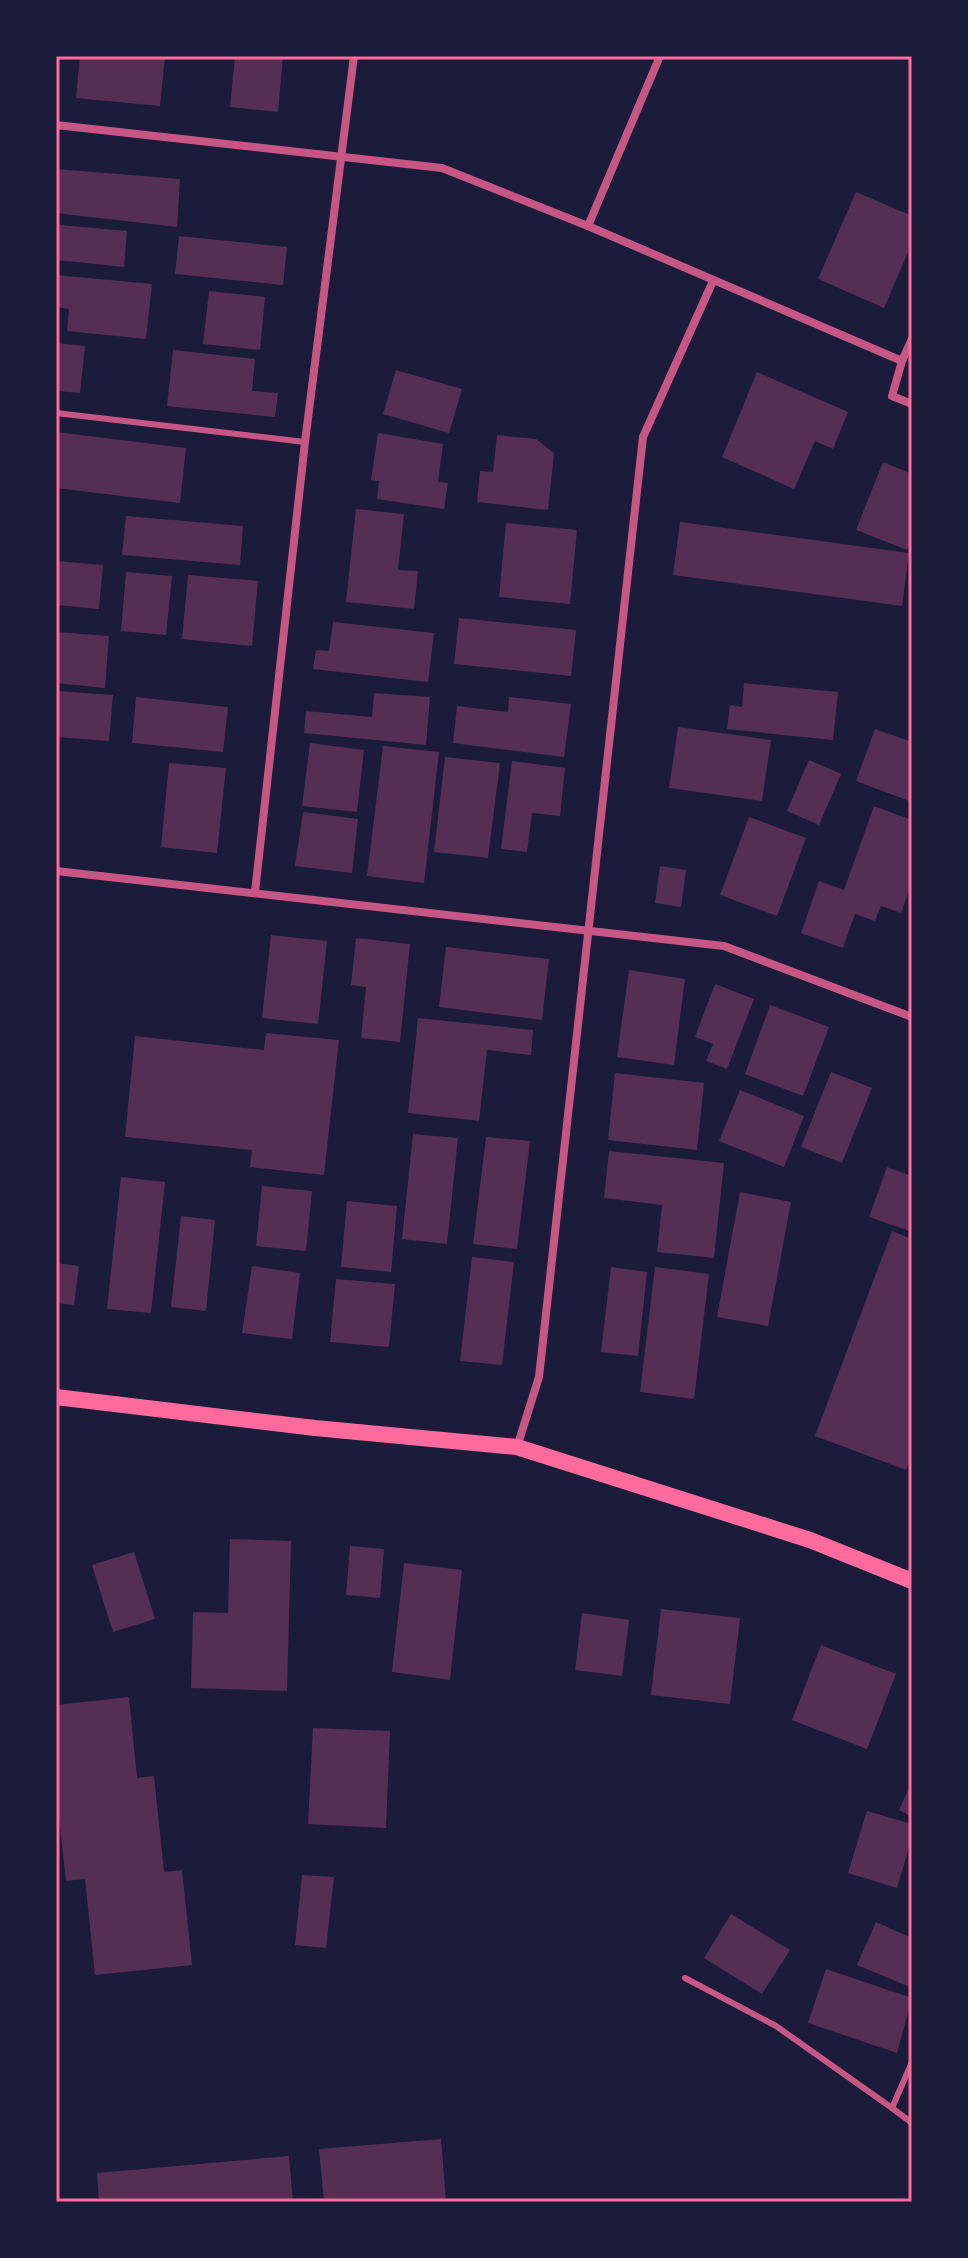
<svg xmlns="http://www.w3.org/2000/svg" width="968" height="2258" viewBox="0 0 968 2258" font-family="Inter,sans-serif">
  <rect width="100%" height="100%" fill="#1b1b3a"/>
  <g fill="#542f53">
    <polygon points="80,56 165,56 160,106 76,98"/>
    <polygon points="235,56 283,56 278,112 230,107"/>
    <polygon points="56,169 180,179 177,227 56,213"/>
    <polygon points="856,192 912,216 912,243 884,308 818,279"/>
    <polygon points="60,225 127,231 124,267 57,260"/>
    <polygon points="179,236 287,247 283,285 175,274"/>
    <polygon points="56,275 152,284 146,339 67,331 69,309 56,307"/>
    <polygon points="209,291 265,297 260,350 203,344"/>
    <polygon points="56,343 85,346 80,393 56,391"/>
    <polygon points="173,350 255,359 252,391 278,393 275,417 167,406"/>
    <polygon points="396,370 462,389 449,433 383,414"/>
    <polygon points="757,372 848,412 833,449 815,441 794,489 722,457"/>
    <polygon points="56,432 186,448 180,503 56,488"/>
    <polygon points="378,433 443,444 438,482 448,483 444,509 377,499 379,481 371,480"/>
    <polygon points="497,435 536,439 554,453 548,510 477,502 480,471 493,472"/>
    <polygon points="883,462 912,474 912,537 907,550 856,530"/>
    <polygon points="356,509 404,514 398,570 418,571 414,609 346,602"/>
    <polygon points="126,516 243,526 240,565 122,555"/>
    <polygon points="680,522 909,553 902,606 673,575"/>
    <polygon points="506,523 577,530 570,604 499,597"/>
    <polygon points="56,561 103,565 99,609 56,605"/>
    <polygon points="126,572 172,576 166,635 121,631"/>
    <polygon points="188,575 258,581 252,646 182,639"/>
    <polygon points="459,618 576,630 571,676 454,664"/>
    <polygon points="333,622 434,633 428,682 313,669 316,650 329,651"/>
    <polygon points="56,632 109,636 105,688 56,683"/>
    <polygon points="744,683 838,692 833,740 727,729 730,705 742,707"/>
    <polygon points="56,691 113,695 109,741 56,737"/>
    <polygon points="374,693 430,697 426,745 304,733 306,711 372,717"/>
    <polygon points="136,697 228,707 223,752 132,743"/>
    <polygon points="509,697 571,704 564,757 453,743 457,706 508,712"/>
    <polygon points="678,727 771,740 762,801 669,788"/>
    <polygon points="875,729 912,742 912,802 856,781"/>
    <polygon points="310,743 364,750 357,812 302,806"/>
    <polygon points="383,746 439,752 424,883 367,876"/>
    <polygon points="445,757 500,763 488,858 434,852"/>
    <polygon points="809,760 841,774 819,825 787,811"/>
    <polygon points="512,761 565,768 560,816 532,813 527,852 501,849"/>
    <polygon points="169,763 226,768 217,853 161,847"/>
    <polygon points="874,806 912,820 912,882 901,913 881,906 875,921 855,914 843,948 801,933 819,881 844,890"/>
    <polygon points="303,812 358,819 352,873 295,866"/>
    <polygon points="749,817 806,838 777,916 720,895"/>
    <polygon points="660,866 686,870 681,907 655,903"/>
    <polygon points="271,935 327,941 318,1024 262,1018"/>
    <polygon points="356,938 410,944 400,1042 361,1038 366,987 351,985"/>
    <polygon points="446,947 549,959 542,1020 439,1007"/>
    <polygon points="629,970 685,979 674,1065 617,1057"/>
    <polygon points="715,984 754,999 727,1069 706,1061 713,1044 695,1037"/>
    <polygon points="770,1005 829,1027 803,1096 745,1074"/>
    <polygon points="418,1018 533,1030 531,1055 487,1050 479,1121 408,1113"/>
    <polygon points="266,1033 339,1040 324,1175 250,1167 252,1150 125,1137 135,1036 264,1050"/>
    <polygon points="831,1072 872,1088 842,1163 801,1147"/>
    <polygon points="615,1073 704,1083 697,1150 608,1140"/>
    <polygon points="740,1090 804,1116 784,1167 719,1141"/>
    <polygon points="413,1134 458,1138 447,1244 402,1239"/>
    <polygon points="486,1137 530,1141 517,1249 473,1244"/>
    <polygon points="609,1151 724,1163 714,1258 657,1252 662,1205 604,1198"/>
    <polygon points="887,1167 912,1176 912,1232 869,1217"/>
    <polygon points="121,1177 165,1182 151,1313 107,1309"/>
    <polygon points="262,1186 312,1191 306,1251 256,1246"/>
    <polygon points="740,1192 791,1202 768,1326 717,1317"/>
    <polygon points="347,1201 397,1206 391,1272 341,1267"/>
    <polygon points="181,1216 215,1220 206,1311 171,1307"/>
    <polygon points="892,1231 912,1239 912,1454 906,1470 815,1436"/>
    <polygon points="472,1257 514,1262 502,1365 460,1361"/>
    <polygon points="56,1263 79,1266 74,1305 56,1303"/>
    <polygon points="252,1266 300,1273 292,1339 242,1333"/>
    <polygon points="611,1267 647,1272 638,1356 601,1352"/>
    <polygon points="655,1267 709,1274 694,1399 640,1392"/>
    <polygon points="336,1279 395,1284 389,1347 330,1342"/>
    <polygon points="230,1539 291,1541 287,1691 191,1688 193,1612 228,1613"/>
    <polygon points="350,1546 384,1549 380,1598 346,1595"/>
    <polygon points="134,1552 155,1619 113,1632 92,1565"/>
    <polygon points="404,1563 462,1570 450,1680 392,1672"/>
    <polygon points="661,1609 740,1618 730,1704 651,1695"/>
    <polygon points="582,1613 629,1620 622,1676 575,1670"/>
    <polygon points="821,1645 896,1674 867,1749 792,1720"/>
    <polygon points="129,1697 137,1778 154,1776 164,1872 182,1870 192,1965 95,1975 85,1879 66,1881 56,1790 56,1705"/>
    <polygon points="313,1728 390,1731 386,1828 308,1824"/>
    <polygon points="912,1781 912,1817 899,1810"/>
    <polygon points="867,1811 912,1824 912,1837 897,1888 848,1873"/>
    <polygon points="302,1875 334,1877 326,1948 295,1945"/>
    <polygon points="731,1914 790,1950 762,1994 704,1958"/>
    <polygon points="876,1922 912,1938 912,1988 857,1965"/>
    <polygon points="826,1969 912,1998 897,2053 808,2023"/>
    <polygon points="441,2139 446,2202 324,2202 319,2149"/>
    <polygon points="289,2156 293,2202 99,2202 97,2173"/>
  </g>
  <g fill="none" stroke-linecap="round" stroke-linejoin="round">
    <g stroke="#c65784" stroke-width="6">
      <polyline points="56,413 305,442"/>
      <polyline points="685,1978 776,2026 892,2108"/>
      <polyline points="912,2062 892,2108 912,2123"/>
    </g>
    <g stroke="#c65784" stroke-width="8">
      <polyline points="56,125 442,168 588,226 902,361 892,396 912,404"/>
      <polyline points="588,226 660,56"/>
      <polyline points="902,361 912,339"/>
      <polyline points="56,871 724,946 912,1017"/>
      <polyline points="255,892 305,442 354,56"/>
      <polyline points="517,1447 539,1377 643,437 713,281"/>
    </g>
    <polyline stroke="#ff6b9d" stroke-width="16" points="56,1397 315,1428 517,1447 810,1540 912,1581"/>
  </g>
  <rect width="968" height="2258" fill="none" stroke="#1b1b3a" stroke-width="116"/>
  <rect x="58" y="58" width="852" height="2142" fill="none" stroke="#ff6b9d" stroke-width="3"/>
</svg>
